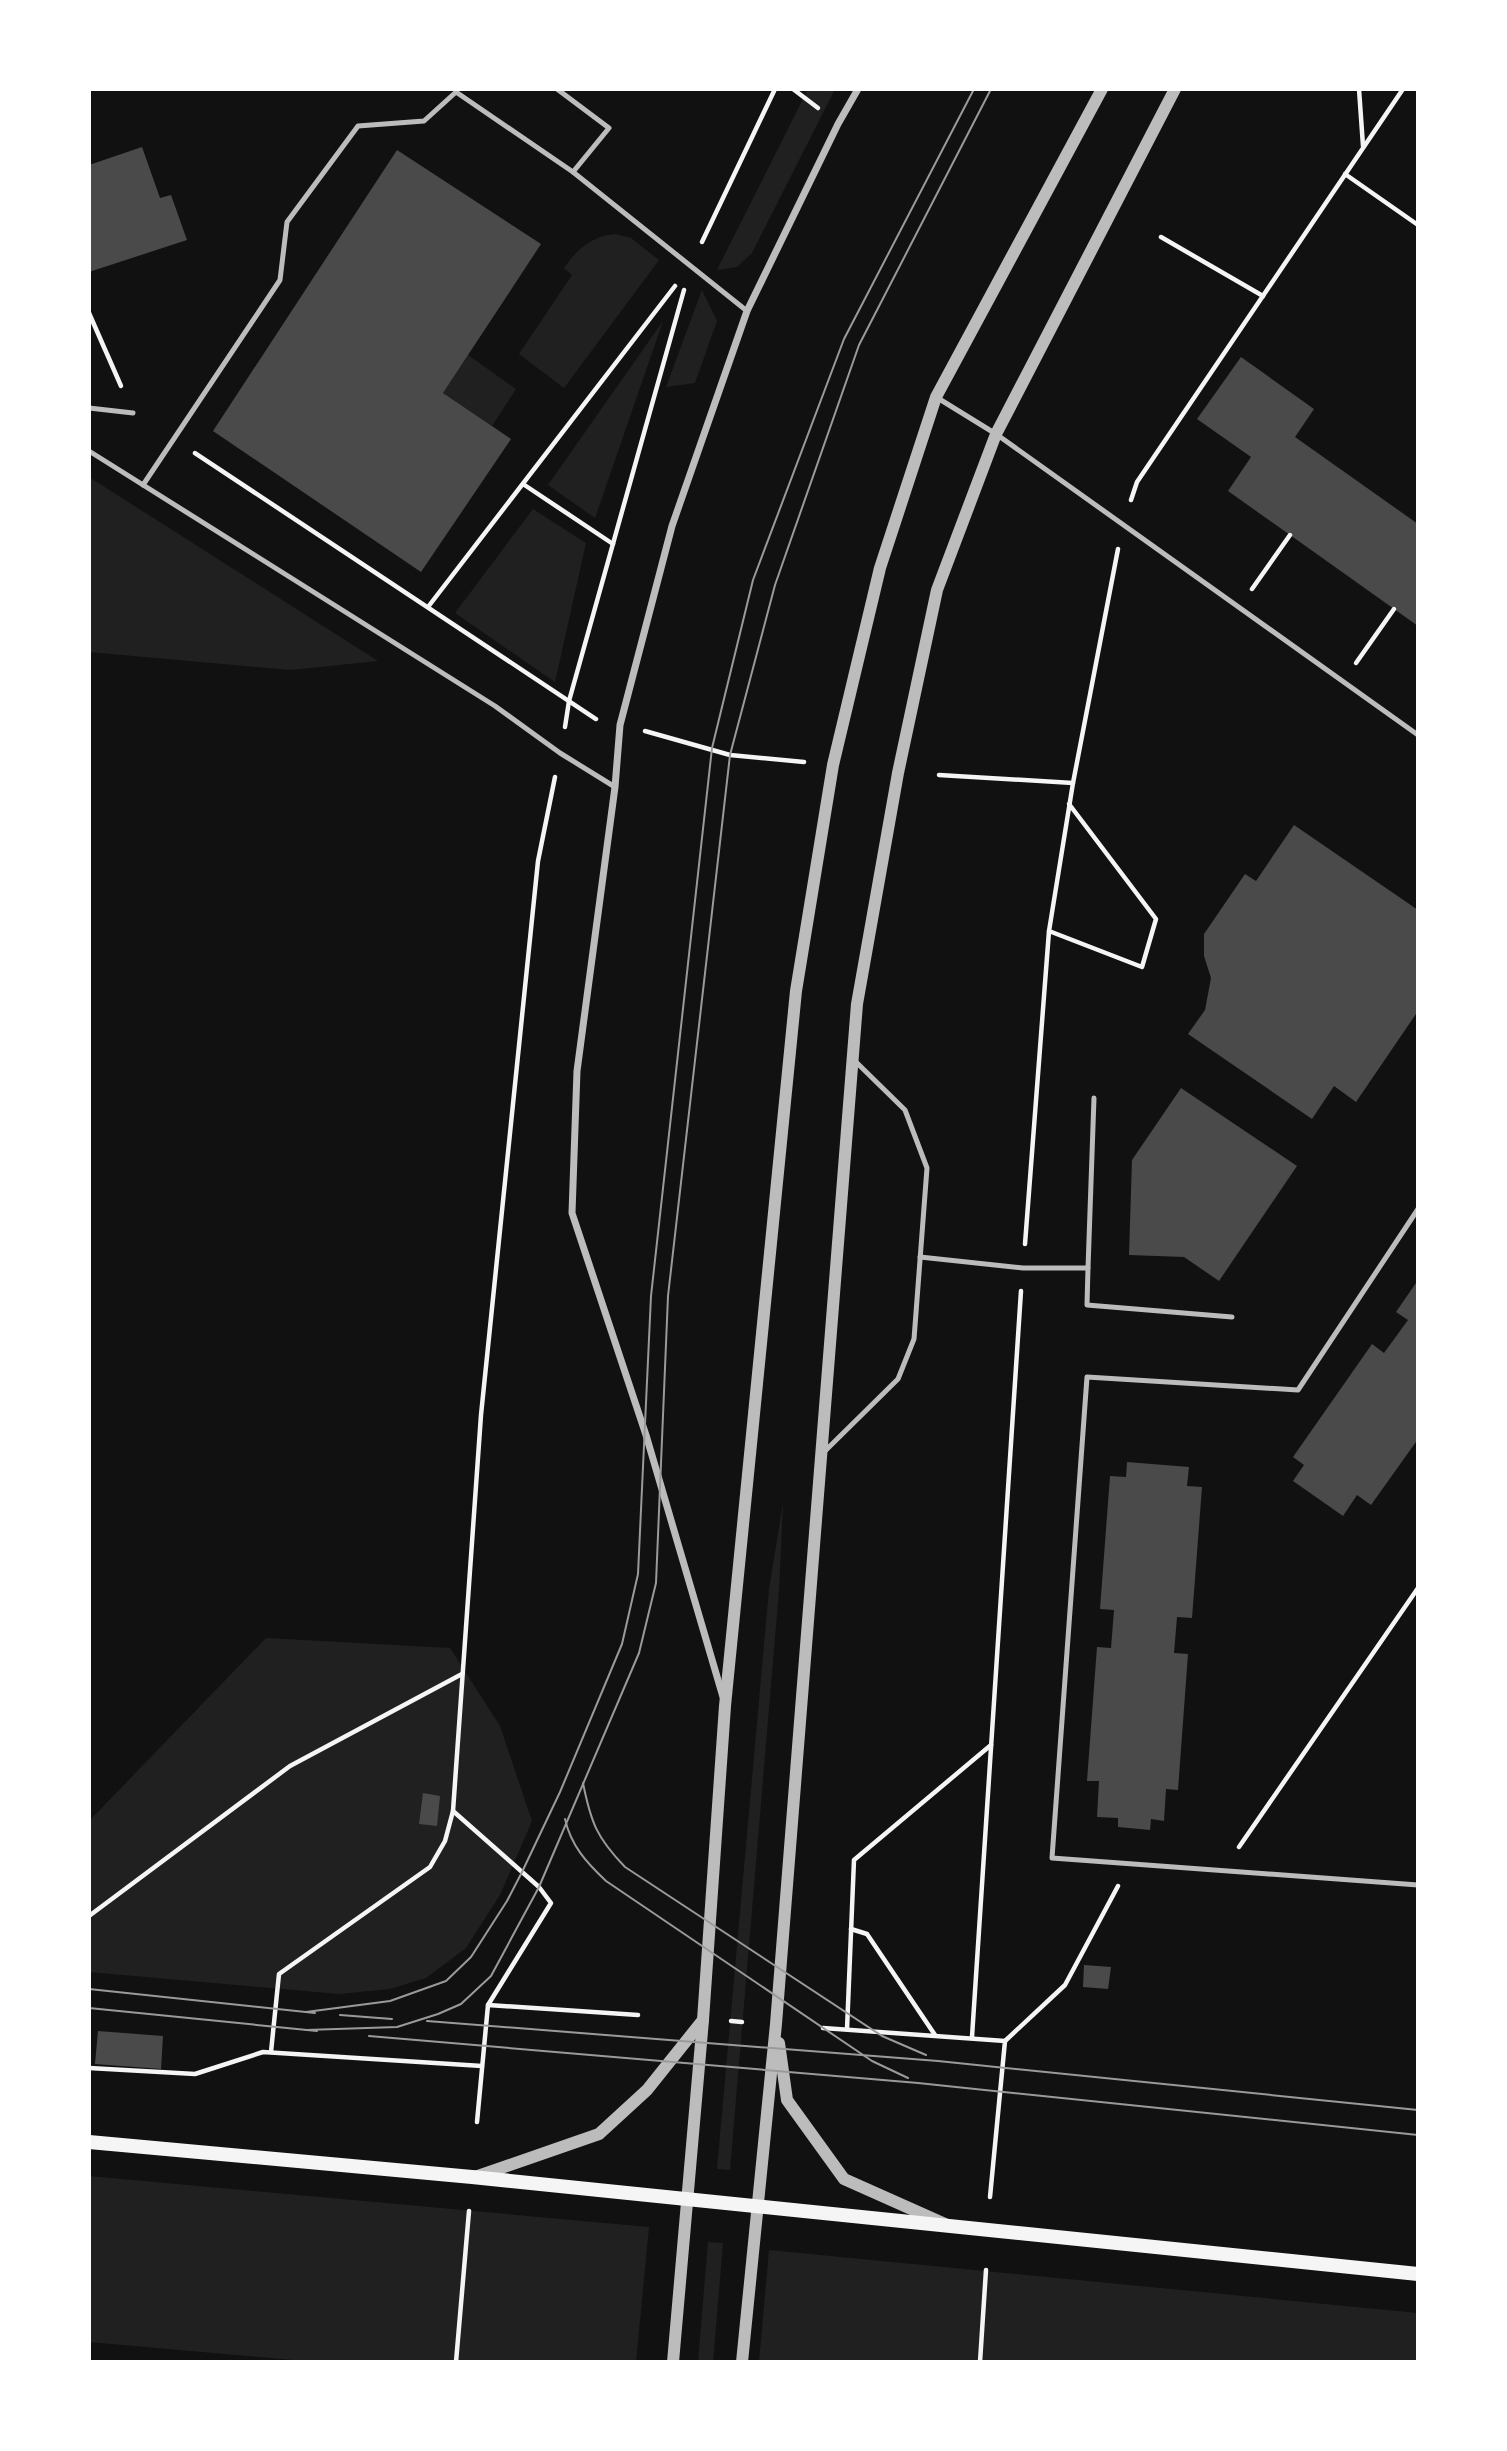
<svg xmlns="http://www.w3.org/2000/svg" width="1507" height="2451" viewBox="0 0 1507 2451" font-family="'Source Sans 3',sans-serif">
  <rect width="100%" height="100%" fill="#111"/>
  <g fill="#202020">
    <polygon points="808,89 835,89 752,253 737,267 717,270"/>
    <path d="M 615,234 L 631,238 L 659,260 L 564,388 L 519,354 L 572,275 L 564,268 C 577,249 592,236 615,234 Z"/>
    <polygon points="702,290 717,321 695,383 666,387"/>
    <polygon points="663,321 595,518 548,485"/>
    <polygon points="468,355 516,389 492,426 443,393"/>
    <polygon points="89,477 378,661 291,670 89,652"/>
    <polygon points="533,509 586,543 555,682 455,613"/>
    <polygon points="783,1503 779,1590 730,2170 717,2169 769,1589"/>
    <polygon points="266,1638 450,1648 500,1726 532,1821 500,1895 466,1948 426,1978 390,1989 339,1994 89,1972 89,1821"/>
    <polygon points="89,2176 649,2227 636,2362 317,2362 89,2342"/>
    <polygon points="708,2242 723,2243 713,2362 698,2362"/>
    <polygon points="769,2250 1418,2313 1418,2362 759,2362"/>
  </g>
  <g fill="#4a4a4a">
    <polygon points="142,147 160,198 171,195 187,240 89,272 89,165"/>
    <polygon points="397,150 541,244 443,393 511,439 421,572 213,431"/>
    <polygon points="1241,357 1314,409 1295,437 1418,524 1418,626 1228,491 1251,457 1197,419"/>
    <polygon points="1294,825 1418,910 1418,1011 1356,1102 1334,1086 1312,1119 1188,1034 1205,1010 1211,978 1204,956 1204,934 1245,874 1256,881"/>
    <polygon points="1181,1088 1297,1166 1219,1281 1184,1257 1129,1255 1132,1160"/>
    <polygon points="1418,1280 1418,1439 1371,1505 1357,1495 1343,1516 1293,1481 1304,1465 1293,1457 1372,1344 1384,1353 1408,1320 1396,1312"/>
    <polygon points="1127,1462 1189,1467 1187,1486 1202,1487 1192,1618 1177,1617 1174,1653 1188,1654 1178,1790 1166,1789 1164,1821 1151,1819 1150,1830 1118,1827 1118,1818 1097,1817 1099,1781 1087,1781 1097,1647 1111,1648 1114,1610 1100,1609 1110,1476 1126,1477"/>
    <polygon points="423,1793 440,1796 437,1826 419,1824"/>
    <polygon points="1084,1965 1111,1967 1108,1989 1083,1987"/>
    <polygon points="98,2031 163,2036 161,2069 95,2064"/>
  </g>
  <g fill="none" stroke-linecap="round" stroke-linejoin="round">
    <g stroke="#f5f5f5" stroke-width="4.5">
      <polyline points="793,89 818,108"/>
      <polyline points="1359,89 1363,146"/>
      <polyline points="1345,174 1418,225"/>
      <polyline points="1161,237 1263,296"/>
      <polyline points="702,242 775,89"/>
      <polyline points="89,313 121,386"/>
      <polyline points="195,453 596,719"/>
      <polyline points="523,484 613,544"/>
      <polyline points="1131,500 1137,482 1403,89"/>
      <polyline points="1252,589 1290,535"/>
      <polyline points="428,607 675,286"/>
      <polyline points="1356,663 1394,609"/>
      <polyline points="565,727 569,701 684,290"/>
      <polyline points="645,731 730,755 804,762"/>
      <polyline points="939,775 1073,783"/>
      <polyline points="1049,931 1142,967 1156,919 1069,804"/>
      <polyline points="1025,1244 1049,931 1073,783 1118,549"/>
      <polyline points="1239,1847 1418,1588"/>
      <polyline points="89,1916 290,1766 462,1674"/>
      <polyline points="851,1929 867,1934 935,2035"/>
      <polyline points="488,2005 638,2015"/>
      <polyline points="731,2021 742,2022"/>
      <polyline points="823,2028 1005,2041 990,2197"/>
      <polyline points="847,2029 854,1860 991,1745"/>
      <polyline points="972,2037 1021,1291"/>
      <polyline points="1005,2041 1065,1985 1118,1886"/>
      <polyline points="271,2052 279,1974 430,1867 445,1841 453,1811"/>
      <polyline points="89,2068 195,2074 263,2052 482,2066"/>
      <polyline points="477,2122 488,2005 551,1903 539,1887 453,1811 481,1415 538,861 555,777"/>
      <polyline points="456,2362 469,2211"/>
      <polyline points="980,2362 986,2270"/>
    </g>
    <g stroke="#bcbcbc" stroke-width="5">
      <polyline points="557,89 609,128 573,172 747,311"/>
      <polyline points="936,397 996,434 1418,735"/>
      <polyline points="89,408 133,413"/>
      <polyline points="89,451 495,706 560,753 615,787"/>
      <polyline points="143,485 280,280 287,222 358,126 424,121 456,92 573,172"/>
      <polyline points="1418,1209 1298,1390 1087,1377 1052,1858 1418,1885"/>
      <polyline points="920,1257 1023,1268 1088,1268 1094,1098"/>
      <polyline points="1088,1268 1087,1305 1232,1317"/>
      <polyline points="823,1453 898,1379 914,1339 927,1168 905,1110 855,1061"/>
    </g>
    <polyline stroke="#bcbcbc" stroke-width="7" points="723,1697 646,1435 572,1213 577,1071 615,787 620,725 672,526 747,311 838,124 858,89"/>
    <g stroke="#bcbcbc" stroke-width="12">
      <polyline points="779,2043 787,2100 844,2179 945,2224"/>
      <polyline points="475,2177 599,2134 647,2090 703,2020"/>
      <polyline points="673,2362 703,2020 725,1706 796,991 833,765 880,568 936,397 1102,89"/>
      <polyline points="742,2362 776,2024 857,1004 898,773 937,590 996,434 1175,89"/>
    </g>
    <polyline stroke="#f5f5f5" stroke-width="14" points="89,2142 472,2177 1418,2274"/>
    <g stroke="#9a9a9a" stroke-width="2">
      <path d="M 583,1783 C 591,1823 597,1838 625,1867 L 882,2036 L 926,2055"/>
      <path d="M 565,1819 C 571,1846 587,1863 606,1881 L 872,2061 L 908,2078"/>
      <polyline points="89,1989 315,2013"/>
      <polyline points="89,2008 317,2031"/>
      <polyline points="306,2012 390,2001 446,1981 471,1957 507,1901 522,1872 560,1792 622,1644 638,1574 651,1296 712,748 753,580 844,339 974,89"/>
      <polyline points="340,2015 392,2019"/>
      <polyline points="427,2021 938,2061 1418,2110"/>
      <polyline points="306,2030 397,2027 438,2014 461,2004 491,1976 539,1887 639,1653 656,1583 668,1296 730,755 775,585 859,345 991,89"/>
      <polyline points="369,2036 918,2083 1418,2135"/>
    </g>
  </g>
  <rect width="1507" height="2451" fill="none" stroke="#ffffff" stroke-width="182"/>
</svg>
